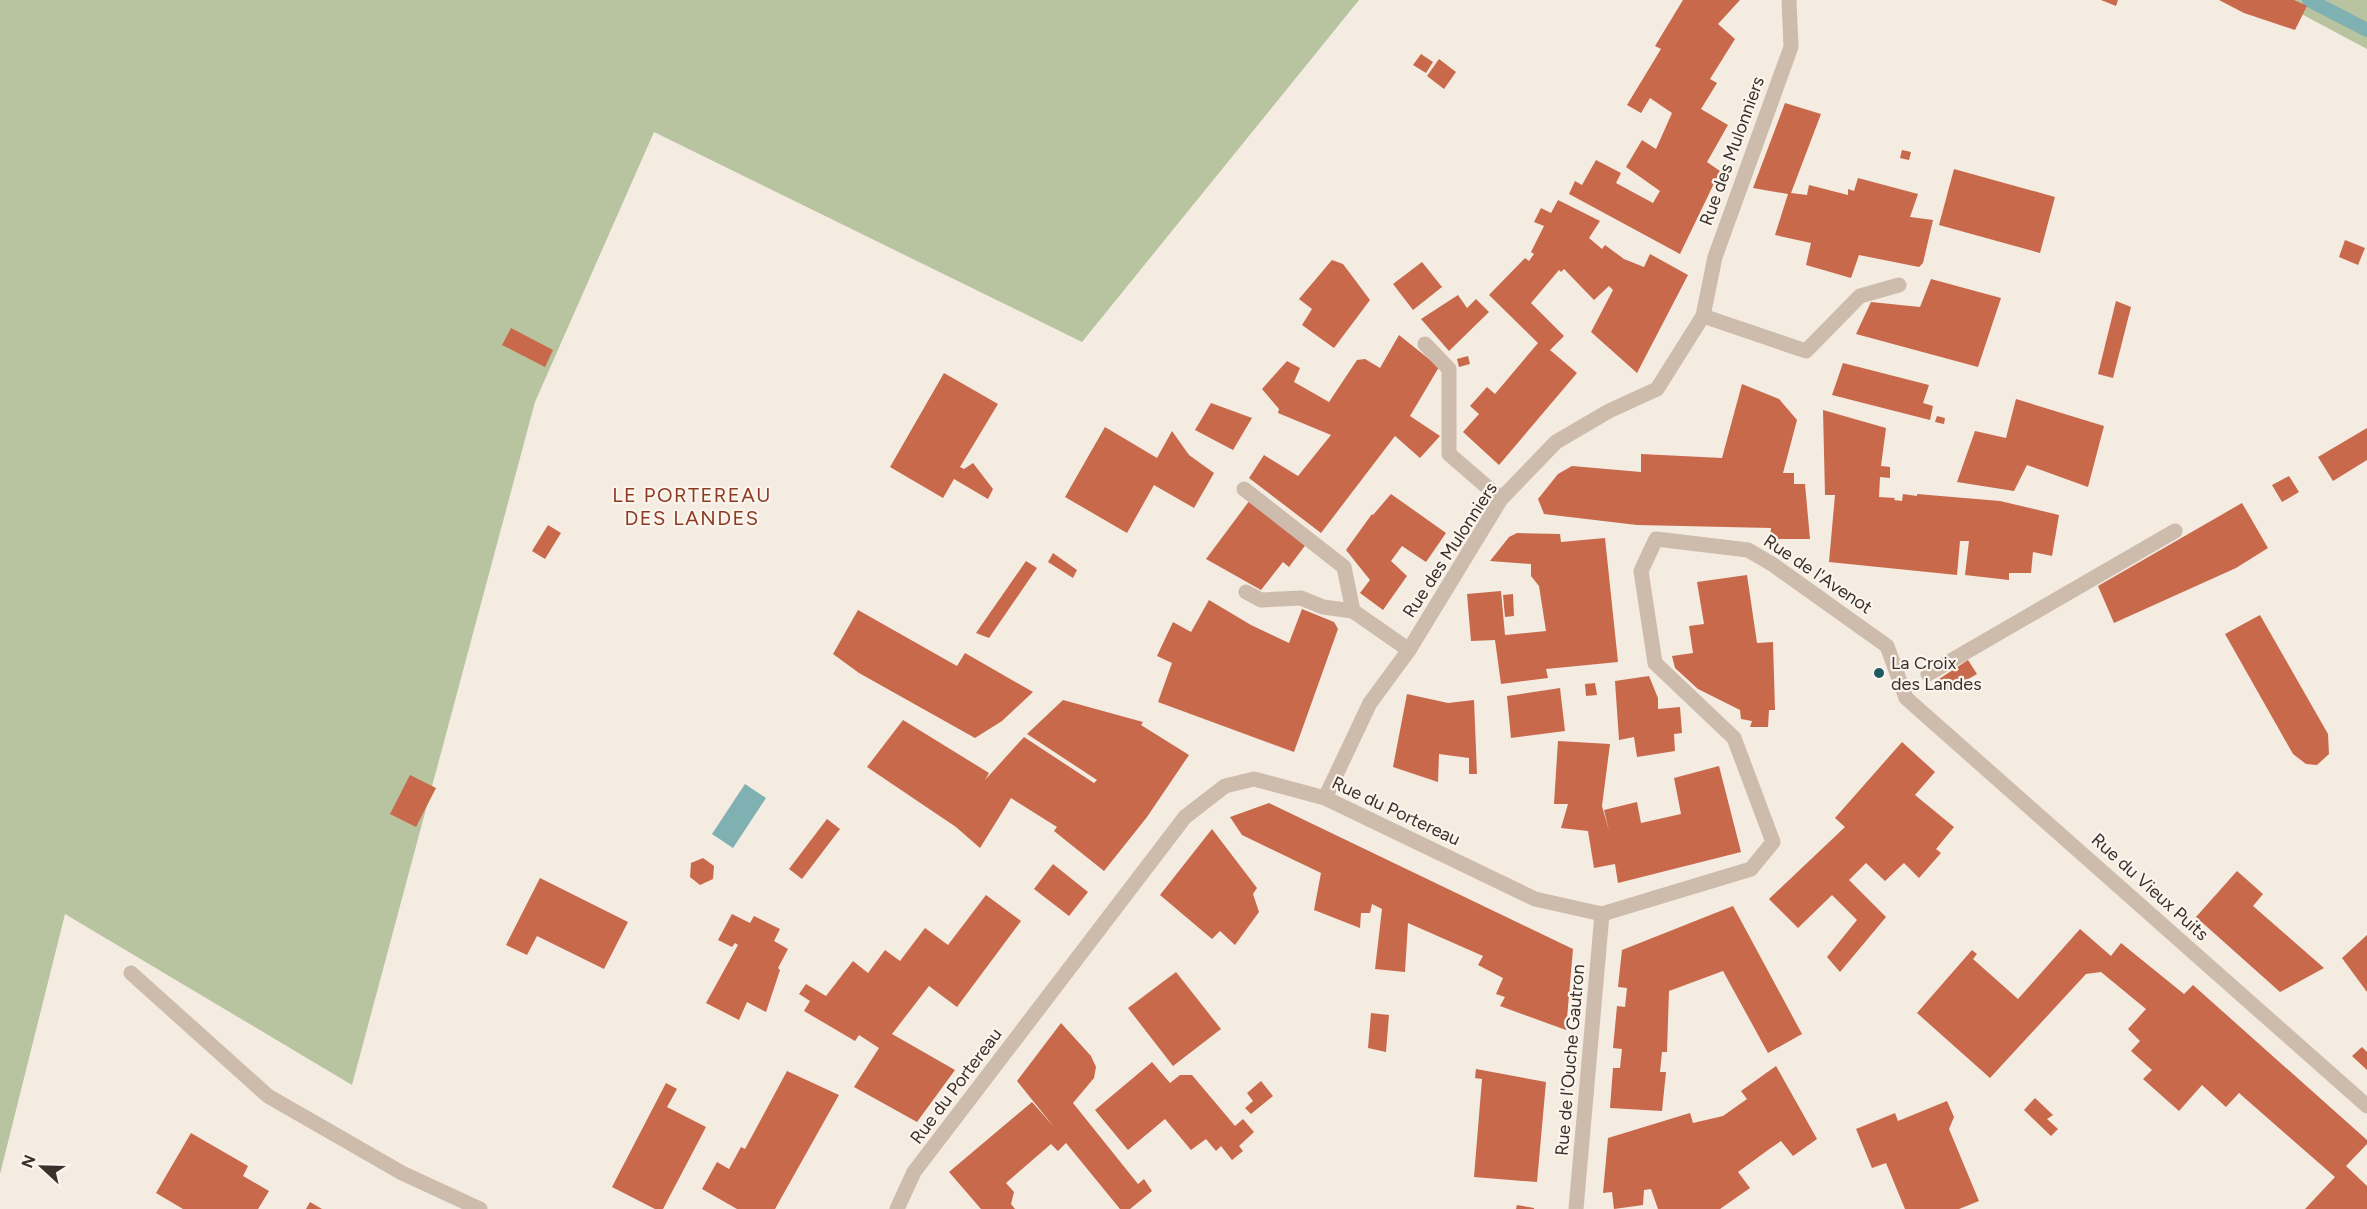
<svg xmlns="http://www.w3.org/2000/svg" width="2367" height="1209" viewBox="0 0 2367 1209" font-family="Figtree,sans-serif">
  <rect width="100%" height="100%" fill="#f4ebe1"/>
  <g fill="#b8c4a0">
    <polygon points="0,0 1359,0 1082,342 654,132 535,402 352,1085 65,914 0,1174"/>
    <polygon points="2275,0 2367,0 2367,49"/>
  </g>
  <polygon fill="#7fb0b2" points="745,784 766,798 733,848 712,834"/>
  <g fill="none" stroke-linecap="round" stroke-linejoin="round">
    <polyline stroke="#7fb0b2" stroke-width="14" points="2309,0 2367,30"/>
  </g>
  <g fill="#c8694b">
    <polygon points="1683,0 1740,0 1718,24 1735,39 1710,79 1717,83 1701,109 1728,125 1707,162 1720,171 1680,254 1569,194 1575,181 1582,185 1596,160 1621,173 1616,183 1653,203 1660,191 1626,167 1642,140 1656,149 1672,113 1650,98 1641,113 1627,105 1661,49 1655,46"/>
    <polygon points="2101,0 2118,0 2116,6"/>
    <polygon points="2219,0 2294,0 2307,6 2295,30 2244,13"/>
    <polygon points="1421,54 1433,62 1426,73 1413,65"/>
    <polygon points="1439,59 1456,72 1444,89 1427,76"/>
    <polygon points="1785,103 1821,114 1791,193 1807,195 1809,185 1848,195 1848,189 1854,191 1858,178 1918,194 1910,217 1933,220 1923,263 1919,267 1859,255 1851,278 1806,265 1811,243 1775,235 1788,194 1753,188"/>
    <polygon points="1902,150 1911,152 1909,160 1900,158"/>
    <polygon points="1954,169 2055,197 2040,253 1939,225"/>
    <polygon points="1558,200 1600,221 1589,238 1602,249 1605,245 1624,259 1644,267 1650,254 1688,275 1637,373 1591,332 1613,290 1609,286 1594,300 1564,269 1561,272 1559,270 1531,303 1564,336 1550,350 1577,373 1499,465 1463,432 1479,414 1470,406 1487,387 1495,394 1538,343 1489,295 1525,258 1529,261 1534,254 1531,252 1544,226 1534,222 1541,208 1551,213"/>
    <polygon points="2345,240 2365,248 2358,265 2339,257"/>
    <polygon points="1332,260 1343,264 1370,300 1334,348 1302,325 1312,309 1299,299"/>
    <polygon points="1422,262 1442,287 1413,310 1393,284"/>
    <polygon points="1931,279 2001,298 1978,367 1856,334 1871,302 1920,307"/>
    <polygon points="1458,295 1467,308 1476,299 1489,312 1449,351 1421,319"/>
    <polygon points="2116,301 2131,307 2113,378 2098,374"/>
    <polygon points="511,328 553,350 545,367 502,345"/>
    <polygon points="1399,335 1439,367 1410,416 1440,436 1420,458 1395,436 1321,533 1249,478 1264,455 1298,476 1331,435 1278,413 1279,409 1262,389 1287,361 1300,368 1294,382 1329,402 1357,360 1365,359 1380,368"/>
    <polygon points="1468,356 1470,364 1459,367 1457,359"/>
    <polygon points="1843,363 1929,385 1923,403 1933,406 1930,420 1832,395"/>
    <polygon points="944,373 998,404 960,467 964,469 973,463 993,489 988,499 954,479 943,498 890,467"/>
    <polygon points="1742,384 1779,399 1797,420 1783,473 1794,473 1794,484 1805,484 1810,539 1770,539 1771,528 1637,525 1544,514 1538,499 1558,474 1572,466 1641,472 1641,454 1722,458"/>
    <polygon points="2016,399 2104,426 2088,487 2027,465 2014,491 1957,482 1975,431 2006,438"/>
    <polygon points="1211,403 1252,418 1233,450 1195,430"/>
    <polygon points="1823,410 1886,428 1881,466 1890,467 1890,478 1880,477 1879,497 1895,498 1894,500 1902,501 1903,494 1917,496 1917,494 2000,501 2059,515 2052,556 2033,552 2031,573 2009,573 2009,580 1965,575 1969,541 1960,541 1957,575 1829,562 1835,495 1825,495"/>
    <polygon points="1937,416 1945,418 1944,424 1935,422"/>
    <polygon points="1105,427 1157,458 1172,431 1189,455 1214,473 1194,508 1154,485 1127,533 1065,497"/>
    <polygon points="2367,428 2367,460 2333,481 2318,457"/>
    <polygon points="2289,476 2299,492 2282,502 2272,485"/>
    <polygon points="1391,494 1446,533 1426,562 1402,546 1391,561 1407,576 1383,610 1360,593 1370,580 1346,550 1372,514 1373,515"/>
    <polygon points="1250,500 1307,543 1289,567 1283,562 1261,590 1206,559"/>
    <polygon points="2242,503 2268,548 2236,568 2114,623 2098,586"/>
    <polygon points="548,525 561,533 545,559 532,551"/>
    <polygon points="1517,533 1560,534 1561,542 1605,538 1618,662 1546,669 1548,678 1501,684 1495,640 1471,641 1467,594 1501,591 1505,635 1546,631 1539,586 1531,576 1531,564 1490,561 1509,537"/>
    <polygon points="1053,553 1077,570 1073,578 1048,562"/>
    <polygon points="1026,561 1037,568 989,638 976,633"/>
    <polygon points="1747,575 1757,643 1773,642 1775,710 1769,710 1768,727 1750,727 1752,721 1741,719 1740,710 1698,689 1675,668 1672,656 1693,653 1689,626 1704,624 1697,582"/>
    <polygon points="1513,594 1514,616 1505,617 1503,595"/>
    <polygon points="1209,600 1251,625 1289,643 1302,609 1334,622 1338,629 1294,752 1158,702 1172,663 1157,656 1173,622 1191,632"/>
    <polygon points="858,610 957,666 965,653 1033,692 1002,721 975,738 859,673 833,654"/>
    <polygon points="2260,615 2328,734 2329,754 2317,765 2306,764 2293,754 2225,634"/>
    <polygon points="1968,660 1977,674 1948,691 1936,681"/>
    <polygon points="1649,676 1658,698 1658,709 1680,707 1682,733 1674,734 1675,751 1637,757 1634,737 1619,740 1615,681"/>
    <polygon points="1595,683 1597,695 1586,696 1585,684"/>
    <polygon points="1560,688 1565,731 1511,738 1507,696"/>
    <polygon points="1407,694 1448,703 1474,700 1477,774 1469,774 1469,758 1439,754 1438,782 1393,767"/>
    <polygon points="1063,700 1143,722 1141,725 1189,755 1147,817 1104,871 1054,831 1057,827 1011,798 980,848 956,827 867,767 903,720 989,773 985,780 1024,737 1094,783 1097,780 1027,734"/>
    <polygon points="1558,741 1610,744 1602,806 1609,831 1604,810 1637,802 1641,823 1681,814 1674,778 1719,766 1741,852 1618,883 1615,864 1594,868 1588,831 1561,828 1568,804 1554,804"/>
    <polygon points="1902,742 1935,772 1915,795 1954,827 1936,849 1941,853 1919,878 1904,863 1885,881 1866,863 1849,880 1886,917 1840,972 1827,957 1857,920 1832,895 1798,928 1769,899 1845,827 1835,818"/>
    <polygon points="410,775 436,788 416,827 390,814"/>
    <polygon points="1269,803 1573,949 1566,1030 1500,1006 1505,997 1496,994 1503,978 1478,965 1483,956 1408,923 1405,972 1375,969 1382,909 1372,904 1370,913 1361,913 1360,928 1314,910 1321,873 1242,835 1230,817"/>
    <polygon points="827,819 840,829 802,879 789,869"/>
    <polygon points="1212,829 1257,888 1253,894 1259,912 1235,945 1220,931 1212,939 1160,895"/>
    <polygon points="703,858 714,866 713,879 700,885 690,877 691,863"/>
    <polygon points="1053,864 1088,892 1069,916 1034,889"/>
    <polygon points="2237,871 2263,894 2253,906 2324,968 2280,992 2196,917"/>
    <polygon points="540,878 628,922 604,969 537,936 527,955 506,945"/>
    <polygon points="986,895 1021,921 957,1007 929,986 892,1034 955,1070 917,1122 854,1087 879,1048 859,1035 855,1041 804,1011 810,1001 799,994 806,984 826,996 853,961 868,973 885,950 900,961 925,928 948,945"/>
    <polygon points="1733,906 1802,1034 1768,1053 1723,971 1669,991 1667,1052 1662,1052 1660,1072 1666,1072 1662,1111 1610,1108 1613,1068 1620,1068 1622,1049 1613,1048 1617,1006 1625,1007 1627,988 1618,987 1622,950"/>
    <polygon points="732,914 750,923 754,916 780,929 774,941 788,949 778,968 780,970 766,1012 747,1002 739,1020 706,1003 738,945 735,943 732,947 718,940"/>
    <polygon points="2080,929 2111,956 2121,943 2184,994 2193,985 2367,1140 2367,1144 2346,1166 2367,1186 2367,1209 2305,1209 2335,1177 2239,1093 2226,1107 2202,1085 2179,1111 2143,1079 2152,1070 2131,1051 2140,1041 2128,1029 2146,1009 2101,972 2086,974 1990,1078 1917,1013 1972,950 1977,954 1973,959 2018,999"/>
    <polygon points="2367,935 2367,992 2342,958"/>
    <polygon points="1176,972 1221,1029 1173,1066 1128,1008"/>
    <polygon points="1371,1013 1389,1015 1386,1052 1368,1048"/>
    <polygon points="1061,1023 1091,1056 1096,1067 1094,1078 1073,1103 1138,1184 1144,1179 1152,1191 1130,1209 1120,1209 1066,1143 1058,1151 1051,1144 1006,1183 1014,1192 1011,1204 1015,1209 981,1209 949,1172 1032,1102 1054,1127 1017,1081"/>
    <polygon points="2362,1047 2367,1052 2367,1070 2352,1056"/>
    <polygon points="1152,1062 1170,1083 1180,1075 1192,1075 1235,1126 1243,1119 1254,1132 1239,1146 1243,1151 1232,1160 1221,1146 1216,1151 1206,1139 1191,1150 1165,1119 1128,1150 1095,1110"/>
    <polygon points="1776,1066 1817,1139 1793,1156 1781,1141 1768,1150 1738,1172 1750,1188 1720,1209 1658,1209 1651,1189 1644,1190 1643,1205 1614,1209 1612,1192 1603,1193 1608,1138 1690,1113 1693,1123 1723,1116 1747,1099 1741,1091"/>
    <polygon points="1476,1069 1546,1082 1537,1182 1474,1177 1482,1079 1475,1078"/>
    <polygon points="787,1071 839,1095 775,1209 737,1209 702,1189 717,1162 729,1169 741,1147 745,1149"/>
    <polygon points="1261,1081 1273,1096 1251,1114 1245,1108 1253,1101 1247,1093"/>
    <polygon points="666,1083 677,1089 667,1107 706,1127 663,1209 655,1209 612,1187"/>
    <polygon points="2035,1098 2053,1115 2047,1119 2058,1129 2051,1136 2024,1110"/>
    <polygon points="1947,1101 1954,1117 1949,1129 1979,1201 1959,1209 1905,1209 1886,1163 1872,1168 1856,1129 1895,1113 1898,1121"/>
    <polygon points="191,1133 248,1166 243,1176 269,1191 258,1209 183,1209 156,1193"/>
    <polygon points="310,1202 322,1209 306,1209"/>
    <polygon points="1517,1205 1534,1208 1534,1209 1516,1209"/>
  </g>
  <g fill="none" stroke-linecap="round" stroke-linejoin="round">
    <g stroke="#cdbbac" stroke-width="15">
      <polyline points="1703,316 1806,351 1860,296 1899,285"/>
      <polyline points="1425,344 1449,369 1449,454 1501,499"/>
      <polyline points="1244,489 1344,567 1353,611 1409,650"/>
      <polyline points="1246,592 1261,600 1301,598 1323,607 1353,611"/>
      <polyline points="1928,674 2175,531"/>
      <polyline points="1325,798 1370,703 1409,650 1501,499 1556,442 1609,411 1657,389 1703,316 1715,257 1791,47 1789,0"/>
      <polyline points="131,973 268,1096 402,1173 480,1209"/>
      <polyline points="897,1209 914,1172 1185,817 1225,786 1254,779 1325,798 1535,899 1602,914 1751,869 1773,842 1734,738 1655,663 1641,571 1656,539 1748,550 1772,564 1887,646 1906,698 2367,1106"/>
      <polyline points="1576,1209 1602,914"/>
    </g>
  </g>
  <circle fill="#1f5a5e" stroke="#fbf5ee" stroke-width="2" cx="1879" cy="673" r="6"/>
  <g text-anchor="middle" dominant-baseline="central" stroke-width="4.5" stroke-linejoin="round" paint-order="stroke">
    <g font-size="18" fill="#3b302b" stroke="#fbf5ee">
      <text transform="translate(1732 151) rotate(-70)">Rue des Mulonniers</text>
      <text transform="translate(1450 550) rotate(-57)">Rue des Mulonniers</text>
      <text transform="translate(1818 574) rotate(34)">Rue de l'Avenot</text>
      <text transform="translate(1396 811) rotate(25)">Rue du Portereau</text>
      <text transform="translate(2150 887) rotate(42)">Rue du Vieux Puits</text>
      <text transform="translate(1570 1060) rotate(-85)">Rue de l'Ouche Gautron</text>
      <text transform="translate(956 1086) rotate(-53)">Rue du Portereau</text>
    </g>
    <g font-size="18" fill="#3b302b" stroke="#fbf5ee" text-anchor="start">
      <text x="1891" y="663">La Croix<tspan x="1891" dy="21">des Landes</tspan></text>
    </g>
    <g font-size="20" letter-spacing="1.5" fill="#8c3b22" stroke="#fbf5ee">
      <text x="692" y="495">LE PORTEREAU<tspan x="692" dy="23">DES LANDES</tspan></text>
    </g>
  </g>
  <g transform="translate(42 1167) rotate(292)" stroke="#fbf5ee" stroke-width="4.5" paint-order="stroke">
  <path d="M0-4.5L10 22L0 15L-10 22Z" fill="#3b302b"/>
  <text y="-9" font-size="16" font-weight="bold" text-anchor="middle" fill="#3b302b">N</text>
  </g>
</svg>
